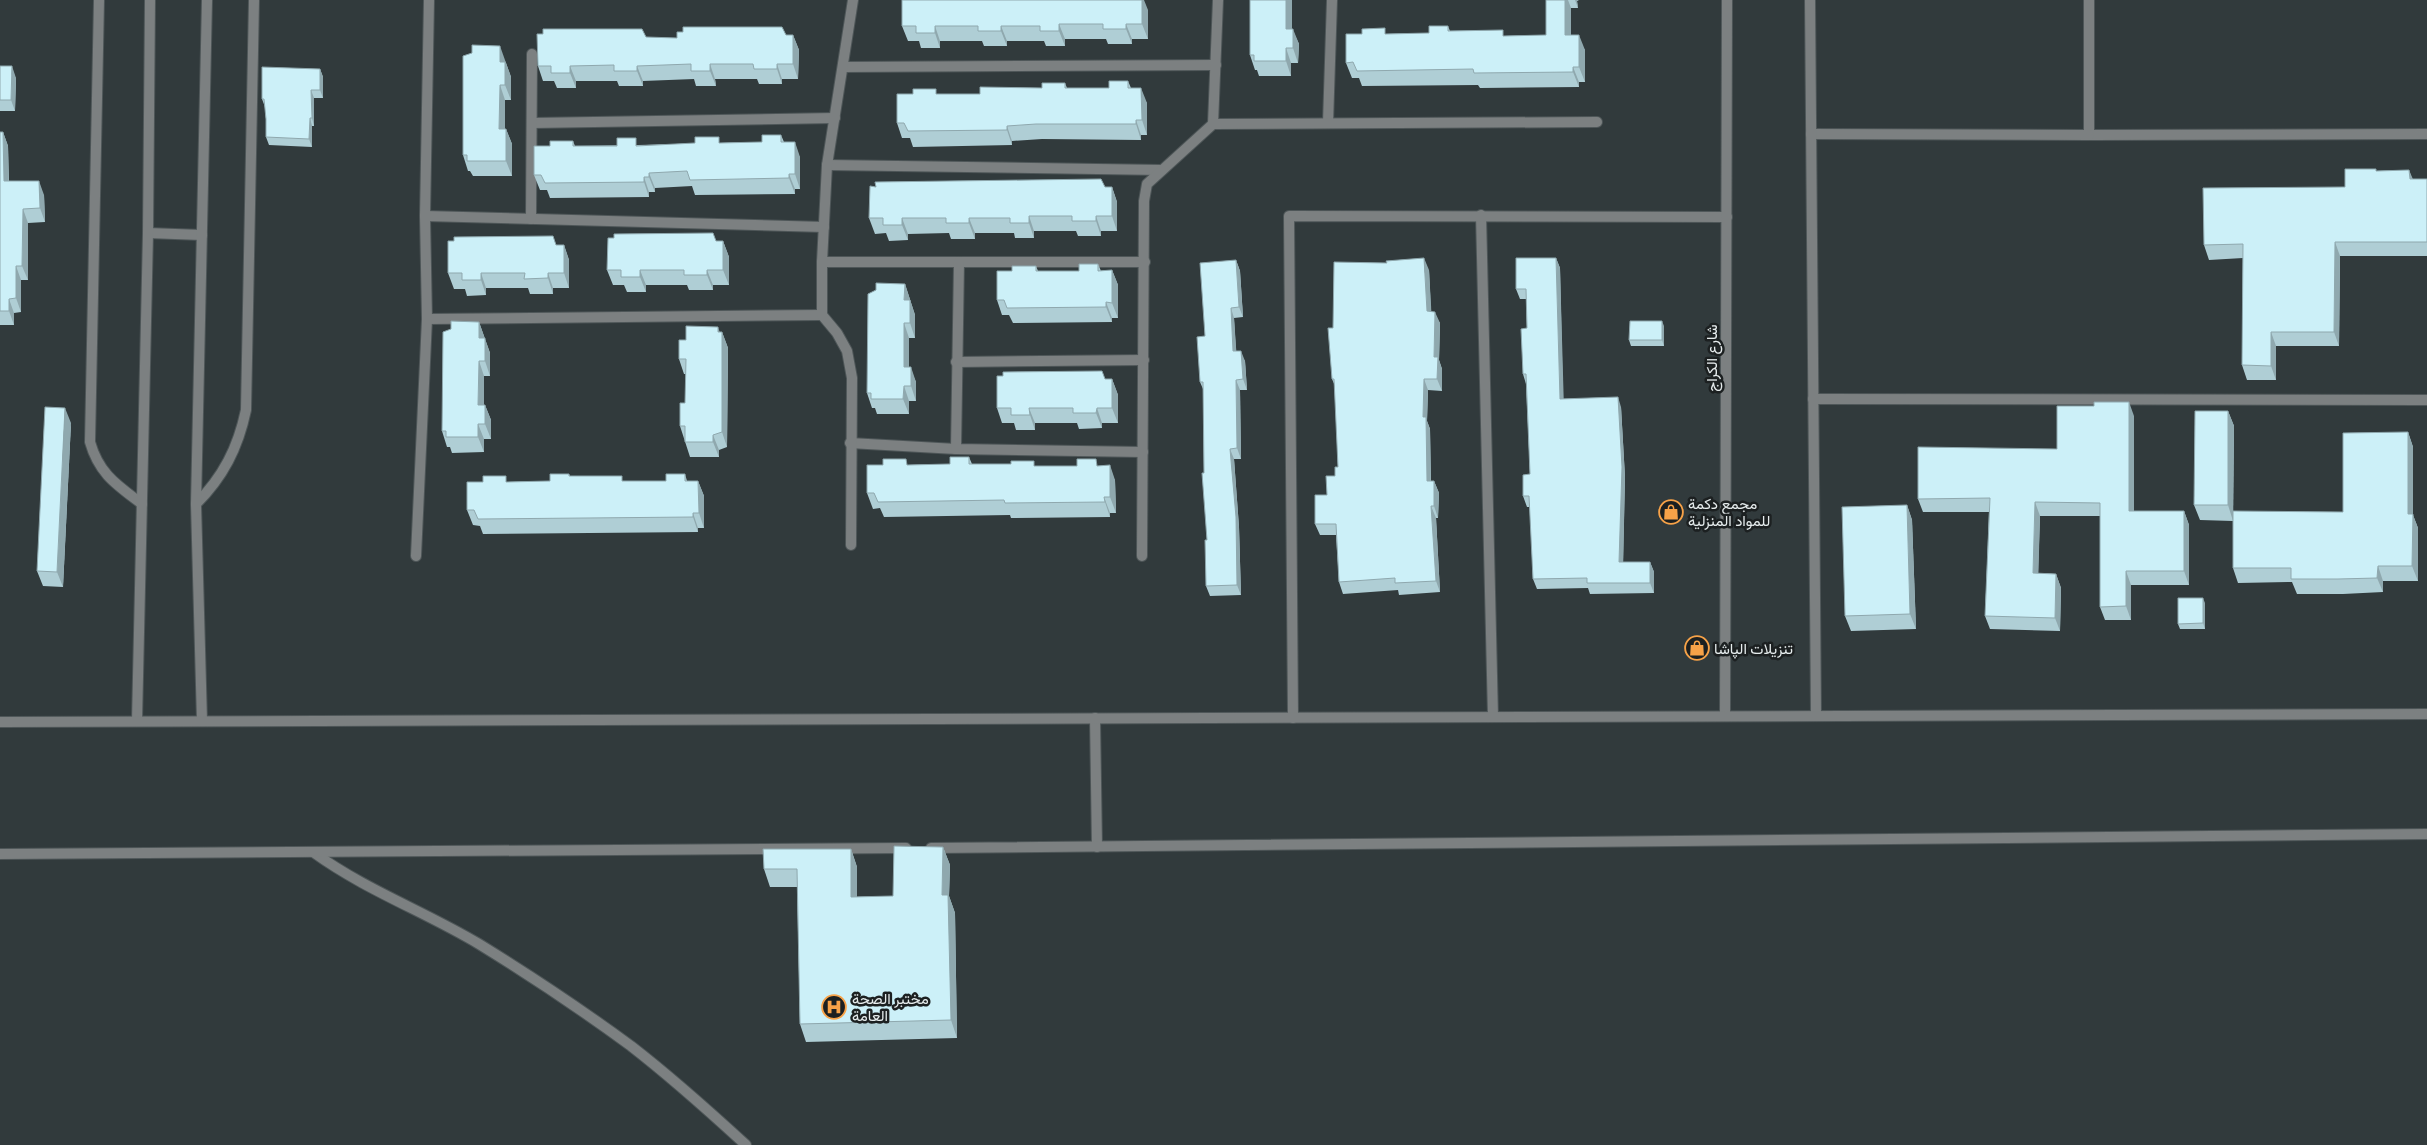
<svg xmlns="http://www.w3.org/2000/svg" width="2427" height="1145" viewBox="0 0 2427 1145" font-family="Ubuntu,Vazirmatn,sans-serif">
  <rect width="100%" height="100%" fill="#313a3c"/>
  <g fill="none" stroke-linecap="round" stroke-linejoin="round">
    <g stroke="#4e5658" stroke-width="12">
      <g id="minor">
        <path d="M 99,0 L 90,442 C 99,474 117,485 142,504"/>
        <polyline points="2089,0 2089,135 2427,134"/>
        <polyline points="843,67 1216,65"/>
        <polyline points="532,123 835,118"/>
        <polyline points="1328,123 1332,0"/>
        <polyline points="1213,124 1218,0"/>
        <polyline points="1811,134 2089,135"/>
        <polyline points="827,165 1162,170"/>
        <polyline points="1481,215 1493,717"/>
        <polyline points="425,216 824,227"/>
        <polyline points="531,219 532,54"/>
        <polyline points="822,262 1145,262"/>
        <polyline points="427,319 822,315"/>
        <polyline points="956,362 1144,360"/>
        <polyline points="1813,399 2427,400"/>
        <polyline points="850,443 956,449 1143,452"/>
        <polyline points="956,449 959,262"/>
        <path d="M 196,504 C 223,477 238,448 246,410 L 254,0"/>
        <polyline points="851,545 852,378 847,351 837,333 822,315 822,262 827,165 853,0"/>
        <polyline points="416,556 427,319 425,216 429,0"/>
        <polyline points="1142,556 1144,201 1147,184 1213,124 1597,122"/>
        <polyline points="1293,718 1289,216 1727,217"/>
        <path d="M 313,852 C 367,891 424,911 479,944 C 531,976 582,1010 631,1046 C 671,1077 709,1111 746,1145"/>
      </g>
    </g>
    <g stroke="#4e5658" stroke-width="12">
      <g id="tertiary">
        <polyline points="1810,0 1816,716"/>
        <polyline points="148,233 202,235"/>
        <polyline points="1725,716 1727,0"/>
        <polyline points="1095,718 1097,847"/>
        <polyline points="137,721 148,233 150,0"/>
        <polyline points="202,721 196,504 207,0"/>
        <polyline points="0,722 2427,714"/>
        <polyline points="931,848 2427,834"/>
        <polyline points="0,854 906,848"/>
      </g>
    </g>
    <use href="#minor" stroke="#7c8081" stroke-width="10"/>
    <use href="#tertiary" stroke="#7c8081" stroke-width="10"/>
  </g>
  <g fill="#afced5">
    <polygon points="1250,0 1292,0 1292,29 1299,44 1298,63 1291,63 1291,76 1259,76 1257,70 1255,70 1250,55"/>
    <polygon points="1546,0 1579,0 1577,1 1578,8 1571,8 1571,35 1585,50 1585,82 1579,82 1579,87 1480,88 1478,85 1362,86 1359,78 1352,78 1346,63 1387,34 1429,33 1448,26 1450,31 1505,36 1546,35"/>
    <polygon points="1148,10 1148,39 1132,39 1132,44 1108,44 1106,39 1065,39 1065,46 1046,46 1044,41 1007,41 1007,46 984,46 982,41 940,41 940,48 921,48 919,41 908,41 902,26"/>
    <polygon points="793,35 799,50 798,79 782,79 782,84 759,84 757,79 715,79 716,86 696,86 694,79 643,81 643,86 619,86 617,81 576,81 576,88 557,88 554,81 543,81 538,66 677,38"/>
    <polygon points="506,61 506,63 511,77 511,100 505,100 505,129 506,129 512,144 512,176 473,176 470,171 468,171 463,155"/>
    <polygon points="0,66 16,78 15,111 0,111"/>
    <polygon points="320,69 323,77 323,98 314,98 314,126 312,126 312,147 269,145 266,137 266,119 265,107 262,99"/>
    <polygon points="1128,81 1131,88 1147,103 1147,135 1141,135 1141,140 1042,139 1012,141 1012,145 913,147 910,138 902,138 897,123 938,94 980,94 1042,88 1065,83 1067,88 1109,88"/>
    <polygon points="0,132 3,132 8,146 9,181 44,195 45,222 28,223 28,280 21,280 21,312 14,313 14,325 0,325"/>
    <polygon points="781,135 784,142 800,157 800,189 795,189 795,194 695,195 692,186 655,188 655,192 649,192 649,197 550,198 547,190 540,190 534,175 550,146 573,141 575,146 638,145 762,142"/>
    <polygon points="2409,170 2412,179 2427,179 2427,256 2340,256 2339,346 2276,346 2276,380 2247,380 2242,365 2243,258 2209,260 2204,245 2345,187 2377,171"/>
    <polygon points="1105,187 1112,187 1117,202 1117,231 1101,231 1101,236 1078,236 1076,231 1034,231 1034,238 1015,238 1014,233 975,233 975,239 951,239 949,233 908,234 908,240 889,241 886,233 875,234 869,218"/>
    <polygon points="716,241 723,241 729,257 729,285 713,285 713,290 689,290 687,285 646,285 646,292 627,292 624,285 613,285 607,270"/>
    <polygon points="556,245 564,245 569,260 569,288 553,288 553,294 530,294 528,288 486,288 486,295 467,296 465,289 454,289 448,273"/>
    <polygon points="1556,258 1560,268 1563,399 1621,407 1625,477 1623,562 1650,562 1654,572 1654,593 1590,594 1588,588 1537,589 1533,579 1530,507 1527,507 1523,496 1530,474 1526,384 1523,374 1527,328 1526,299 1520,299 1516,289"/>
    <polygon points="1236,260 1240,271 1243,317 1234,318 1236,351 1245,361 1247,390 1240,390 1241,459 1234,459 1239,527 1241,595 1210,596 1206,586 1207,540 1204,473 1203,389 1200,382 1205,336"/>
    <polygon points="1098,264 1101,271 1112,270 1118,285 1118,318 1112,318 1112,322 1013,323 1009,315 1002,315 997,300 1012,271 1036,266 1038,271 1079,271"/>
    <polygon points="1429,270 1431,312 1440,323 1439,360 1442,369 1442,391 1428,390 1427,421 1430,429 1431,481 1434,481 1439,493 1438,518 1436,518 1440,592 1399,595 1398,590 1343,594 1339,582 1336,535 1320,535 1315,524 1335,476 1338,467 1335,386 1332,379 1333,328"/>
    <polygon points="905,284 915,315 915,338 909,338 909,367 916,382 916,401 909,401 909,414 877,414 875,408 872,408 867,393"/>
    <polygon points="479,322 490,353 490,376 484,376 484,405 485,405 491,420 491,439 484,439 484,452 452,453 450,447 447,447 442,431"/>
    <polygon points="1664,326 1664,346 1631,346 1629,340"/>
    <polygon points="720,332 722,332 728,348 727,447 719,450 719,457 690,457 680,426 685,403 686,374 684,374 679,359 686,340"/>
    <polygon points="1105,379 1112,379 1118,395 1118,423 1102,423 1102,428 1079,429 1077,423 1035,423 1035,430 1016,430 1014,423 1002,423 997,408"/>
    <polygon points="2228,411 2234,426 2233,521 2200,520 2194,505"/>
    <polygon points="2134,416 2134,511 2184,511 2189,525 2189,585 2131,585 2131,620 2105,620 2100,607 2100,516 2040,516 2038,573 2056,574 2061,588 2060,631 1990,629 1985,616 1989,512 1923,512 1918,499 2057,449"/>
    <polygon points="71,423 63,587 43,586 37,571"/>
    <polygon points="2408,432 2413,447 2413,515 2418,528 2418,581 2383,581 2383,592 2343,594 2297,594 2292,582 2238,583 2233,568 2343,512"/>
    <polygon points="969,457 972,464 1036,466 1099,466 1115,480 1116,513 1110,513 1110,517 1011,518 1010,515 884,517 880,508 873,509 867,493 908,465 950,464"/>
    <polygon points="569,474 570,476 624,481 666,481 685,474 687,481 698,481 704,496 704,528 698,528 698,532 483,534 480,526 473,525 467,510 508,482 550,481"/>
    <polygon points="1907,505 1912,520 1916,629 1851,631 1845,616"/>
    <polygon points="2205,603 2205,629 2180,629 2178,624"/>
    <polygon points="943,847 950,865 949,896 955,913 957,1038 806,1042 800,1024 797,887 770,887 764,869 851,849 857,867 857,897 893,896"/>
  </g>
  <g fill="#8fa8ae">
    <polygon points="1142,0 1144,0 1148,10 1148,39 1142,24"/>
    <polygon points="1286,0 1292,0 1292,44 1286,29"/>
    <polygon points="1565,0 1568,0 1571,8 1571,50 1565,35"/>
    <polygon points="1575,0 1577,0 1577,1 1578,8"/>
    <polygon points="1059,24 1065,39 1065,46 1059,31"/>
    <polygon points="1126,24 1132,39 1132,44 1126,29"/>
    <polygon points="935,26 940,41 940,48 935,33"/>
    <polygon points="1001,26 1007,41 1007,46 1001,31"/>
    <polygon points="1293,29 1299,44 1298,63 1293,48"/>
    <polygon points="793,35 799,50 798,79 793,64"/>
    <polygon points="1579,35 1585,50 1585,82 1579,67"/>
    <polygon points="500,46 511,77 511,100 505,85 500,62"/>
    <polygon points="1286,48 1291,63 1291,76 1286,61"/>
    <polygon points="710,64 715,79 716,86 710,71"/>
    <polygon points="777,64 782,79 782,84 777,69"/>
    <polygon points="12,66 16,78 15,111 11,100"/>
    <polygon points="570,66 576,81 576,88 570,73"/>
    <polygon points="637,66 643,81 643,86 637,71"/>
    <polygon points="1573,67 1579,82 1579,87 1573,72"/>
    <polygon points="320,69 323,77 323,98 320,90"/>
    <polygon points="500,85 505,100 505,144 499,129"/>
    <polygon points="1141,88 1147,103 1147,135 1142,120"/>
    <polygon points="311,90 314,98 314,126 312,118"/>
    <polygon points="310,118 312,126 312,147 309,139"/>
    <polygon points="1136,120 1141,135 1141,140 1136,124"/>
    <polygon points="1007,126 1012,141 1012,145 1007,130"/>
    <polygon points="506,129 512,144 512,176 506,161"/>
    <polygon points="3,132 8,146 9,195 4,181"/>
    <polygon points="795,142 800,157 800,189 795,174"/>
    <polygon points="2409,170 2415,184 2410,179"/>
    <polygon points="649,173 655,188 655,192 649,177"/>
    <polygon points="789,174 795,189 795,194 789,178"/>
    <polygon points="644,177 649,192 649,197 644,182"/>
    <polygon points="39,181 44,195 45,222 40,208"/>
    <polygon points="1112,187 1117,202 1117,231 1112,216"/>
    <polygon points="23,209 28,223 28,280 22,266"/>
    <polygon points="1029,216 1034,231 1034,238 1029,223"/>
    <polygon points="1096,216 1101,231 1101,236 1096,221"/>
    <polygon points="902,218 908,234 908,240 902,225"/>
    <polygon points="969,218 975,233 975,239 969,223"/>
    <polygon points="723,241 729,257 729,285 723,270"/>
    <polygon points="2335,242 2340,256 2339,346 2334,332"/>
    <polygon points="564,245 569,260 569,288 564,273"/>
    <polygon points="1424,258 1429,270 1432,323 1427,311"/>
    <polygon points="1556,258 1560,268 1564,410 1560,399"/>
    <polygon points="1236,260 1240,271 1243,317 1239,307"/>
    <polygon points="16,266 21,280 21,312 16,298"/>
    <polygon points="640,270 646,285 646,292 640,277"/>
    <polygon points="707,270 713,285 713,290 707,275"/>
    <polygon points="1112,270 1118,285 1118,318 1112,303"/>
    <polygon points="481,273 486,288 486,295 481,280"/>
    <polygon points="548,273 553,288 553,294 548,278"/>
    <polygon points="905,284 915,315 915,338 910,323 904,300"/>
    <polygon points="9,299 14,313 14,325 9,311"/>
    <polygon points="1106,302 1112,318 1112,322 1106,307"/>
    <polygon points="1231,308 1234,318 1237,361 1233,351"/>
    <polygon points="1435,312 1440,323 1439,360 1442,369 1442,391 1437,379 1434,357"/>
    <polygon points="1662,321 1664,326 1664,346 1662,340"/>
    <polygon points="479,322 490,353 490,376 485,361 479,338"/>
    <polygon points="904,323 909,338 909,382 904,367"/>
    <polygon points="718,327 722,339 722,332 728,348 727,447 722,432"/>
    <polygon points="2271,332 2276,346 2276,380 2271,366"/>
    <polygon points="1241,351 1245,361 1247,390 1243,379"/>
    <polygon points="479,361 484,376 484,420 478,405"/>
    <polygon points="911,367 916,382 916,401 911,386"/>
    <polygon points="1112,379 1118,395 1118,423 1112,408"/>
    <polygon points="1424,379 1428,390 1427,421 1430,429 1431,493 1427,481 1423,417"/>
    <polygon points="1236,380 1240,390 1241,459 1237,448"/>
    <polygon points="904,386 909,401 909,414 903,399"/>
    <polygon points="1618,397 1621,407 1625,477 1623,572 1619,562"/>
    <polygon points="2129,402 2134,416 2134,525 2129,511"/>
    <polygon points="485,405 491,420 491,439 485,424"/>
    <polygon points="65,408 71,423 63,587 57,572"/>
    <polygon points="1029,408 1035,423 1035,430 1030,415"/>
    <polygon points="1097,408 1102,423 1102,428 1096,413"/>
    <polygon points="2228,411 2234,426 2233,521 2228,505"/>
    <polygon points="478,424 484,439 484,452 478,437"/>
    <polygon points="2408,432 2413,447 2413,515 2418,528 2418,581 2412,566 2408,514"/>
    <polygon points="713,435 719,450 719,457 713,442"/>
    <polygon points="1230,449 1234,459 1239,527 1241,595 1237,585"/>
    <polygon points="1110,465 1115,480 1116,513 1110,497"/>
    <polygon points="698,481 704,496 704,528 699,513"/>
    <polygon points="1434,481 1439,493 1438,518 1434,506"/>
    <polygon points="1104,497 1110,513 1110,517 1105,502"/>
    <polygon points="2035,502 2040,516 2038,587 2033,573"/>
    <polygon points="1907,505 1912,520 1916,629 1910,614"/>
    <polygon points="1431,506 1436,518 1440,592 1436,581"/>
    <polygon points="2184,511 2189,525 2189,585 2184,571"/>
    <polygon points="693,513 698,528 698,532 693,517"/>
    <polygon points="1650,562 1654,572 1654,593 1650,583"/>
    <polygon points="2378,566 2383,581 2383,592 2377,578"/>
    <polygon points="2126,571 2131,585 2131,620 2126,606"/>
    <polygon points="2056,574 2061,588 2060,631 2055,618"/>
    <polygon points="2203,598 2205,603 2205,629 2203,623"/>
    <polygon points="943,847 950,865 949,896 955,913 957,1038 951,1020 942,895"/>
    <polygon points="851,849 857,867 857,915 851,897"/>
  </g>
  <g fill="#ccf0f8" stroke="#8fa8ae">
    <polygon points="902,0 1142,0 1142,24 1126,24 1126,29 1103,29 1103,24 1059,24 1059,31 1040,31 1040,26 1001,26 1001,31 978,31 978,26 935,26 935,33 916,33 916,26 902,26"/>
    <polygon points="1250,0 1286,0 1286,29 1293,29 1293,48 1286,48 1286,61 1254,61 1254,55 1250,55"/>
    <polygon points="1546,0 1565,0 1565,35 1579,35 1579,67 1573,67 1573,72 1474,73 1473,69 1357,71 1353,62 1346,63 1346,34 1362,34 1362,29 1385,28 1385,34 1429,33 1429,26 1448,26 1448,31 1503,30 1503,36 1546,35"/>
    <polygon points="683,27 782,27 786,35 793,35 793,64 777,64 777,69 754,69 753,64 710,64 710,71 691,71 691,64 637,66 637,71 614,71 614,65 570,66 570,73 551,73 551,66 538,66 537,34 543,34 543,29 642,29 646,37 677,38 677,32 683,32"/>
    <polygon points="472,45 500,46 500,62 505,62 505,85 500,85 499,129 506,129 506,161 467,161 467,155 463,155 463,56 472,53"/>
    <polygon points="0,66 12,66 11,100 0,100"/>
    <polygon points="262,67 320,69 320,90 311,90 312,118 310,118 309,139 266,137 266,119 264,99 262,99"/>
    <polygon points="1109,81 1128,81 1128,88 1141,88 1142,120 1136,120 1136,124 1036,124 1007,126 1007,130 908,131 904,123 897,123 897,94 913,94 913,89 936,89 936,94 980,94 980,87 1042,88 1042,83 1065,83 1065,88 1109,88"/>
    <polygon points="0,132 3,132 4,181 39,181 40,208 23,209 22,266 16,266 16,298 9,299 9,311 0,311"/>
    <polygon points="762,135 781,135 781,142 795,142 795,174 789,174 789,178 690,180 687,171 649,173 649,177 644,177 644,182 545,183 541,175 534,175 534,146 550,146 550,141 573,141 573,146 617,146 617,138 636,138 636,146 695,143 695,137 719,137 719,143 762,142"/>
    <polygon points="2345,169 2376,169 2376,171 2409,170 2410,179 2427,179 2427,242 2335,242 2334,332 2271,332 2271,366 2242,365 2243,244 2204,245 2203,188 2345,187"/>
    <polygon points="1101,179 1105,187 1112,187 1112,216 1096,216 1096,221 1072,221 1072,216 1029,216 1029,223 1010,223 1010,218 969,218 969,223 946,223 946,218 902,218 902,225 883,225 883,218 869,218 870,186 876,187 875,182"/>
    <polygon points="713,233 716,241 723,241 723,270 707,270 707,275 684,275 684,270 640,270 640,277 621,277 621,270 607,270 608,238 614,238 614,234"/>
    <polygon points="553,236 556,245 564,245 564,273 548,273 548,278 524,279 525,273 481,273 481,280 462,280 462,273 448,273 448,241 454,241 454,237"/>
    <polygon points="1424,258 1427,311 1435,312 1434,357 1438,357 1437,379 1424,379 1423,417 1426,417 1427,481 1434,481 1434,506 1431,506 1436,581 1395,583 1395,578 1339,582 1336,524 1315,524 1315,495 1327,495 1326,476 1335,476 1335,467 1338,467 1334,379 1332,379 1328,328 1333,328 1334,262 1387,263 1386,261"/>
    <polygon points="1516,258 1556,258 1560,399 1618,397 1622,467 1619,562 1650,562 1650,583 1587,583 1587,578 1533,579 1529,496 1523,496 1523,475 1530,474 1526,374 1523,374 1521,329 1527,328 1526,289 1516,289"/>
    <polygon points="1236,260 1239,307 1231,308 1233,351 1241,351 1243,379 1236,380 1237,448 1230,449 1236,517 1237,585 1206,586 1205,540 1207,540 1202,473 1204,473 1203,382 1200,382 1197,337 1205,336 1200,263"/>
    <polygon points="1079,264 1098,264 1098,271 1112,270 1112,303 1106,302 1106,307 1007,308 1004,300 997,300 997,271 1012,271 1012,266 1036,266 1036,271 1079,271"/>
    <polygon points="876,283 905,284 904,300 910,300 910,323 904,323 904,367 911,367 911,386 904,386 903,399 871,399 871,393 867,393 868,294 876,290"/>
    <polygon points="451,321 479,322 479,338 485,338 485,361 479,361 478,405 485,405 485,424 478,424 478,437 446,437 446,431 442,431 443,332 451,329"/>
    <polygon points="1630,321 1662,321 1662,340 1629,340"/>
    <polygon points="686,326 718,327 718,332 722,332 722,432 713,435 713,442 685,442 685,426 680,426 680,403 685,403 686,359 679,359 679,340 686,340"/>
    <polygon points="1102,371 1105,379 1112,379 1112,408 1097,408 1096,413 1073,413 1073,408 1029,408 1030,415 1011,415 1011,408 997,408 997,376 1003,376 1003,372"/>
    <polygon points="2094,402 2129,402 2129,511 2184,511 2184,571 2126,571 2126,606 2100,607 2100,503 2035,502 2033,573 2056,574 2055,618 1985,616 1990,498 1918,499 1918,447 2057,449 2057,406 2094,406"/>
    <polygon points="45,407 65,408 57,572 37,571"/>
    <polygon points="2195,411 2228,411 2228,505 2194,505"/>
    <polygon points="2408,432 2408,514 2413,514 2412,566 2378,566 2377,578 2338,579 2291,579 2291,568 2233,568 2233,511 2343,512 2343,433"/>
    <polygon points="950,457 969,457 969,464 1011,464 1011,461 1034,461 1034,466 1077,466 1077,459 1096,459 1097,466 1110,465 1110,497 1104,497 1105,502 1005,503 1004,500 878,502 874,493 867,493 867,465 883,465 883,459 906,459 907,465 950,464"/>
    <polygon points="550,474 569,474 569,476 622,476 622,481 666,481 666,474 685,474 685,481 698,481 699,513 693,513 693,517 478,519 474,510 467,510 467,482 483,482 483,476 506,476 506,482 550,481"/>
    <polygon points="1907,505 1910,614 1845,616 1842,507"/>
    <polygon points="2178,598 2203,598 2203,623 2178,624"/>
    <polygon points="894,846 943,847 942,895 948,895 951,1020 800,1024 797,869 764,869 763,849 851,849 851,897 893,896"/>
  </g>
  <defs>
    <g id="shop-ring" transform="scale(1.25)"><circle r="9.5" fill="#1c2021" stroke="#f7a248" stroke-width="1.5"/><path d="M-5-2.5h2.3a2.7 3.5 0 0 1 5.4 0H5L5.5 6h-11ZM-1.5-2.5h3a1.5 2.3 0 0 0-3 0Z" fill="#f7a248"/></g>
    <g id="hospital-ring" transform="scale(1.25)"><circle r="9.5" fill="#1c2021" stroke="#f7a248" stroke-width="1.5"/><path d="M-5-5h3v3.5h4V-5h3V5h-3V1.5h-4V5h-3Z" fill="#f7a248"/></g>
  </defs>
  <g fill-rule="evenodd">
    <use href="#shop-ring" x="1671" y="512"/>
    <use href="#shop-ring" x="1697" y="648"/>
    <use href="#hospital-ring" x="834" y="1007"/>
  </g>
  <g text-anchor="middle" dominant-baseline="central" stroke-width="5" stroke-linejoin="round" paint-order="stroke">
    <g font-size="15" fill="#e6eced" stroke="#1c2021">
      <text transform="translate(1711 358) rotate(-90)">شارع الكراج</text>
    </g>
    <g font-size="15" fill="#e6eced" stroke="#1c2021" text-anchor="start">
      <text x="1688" y="503">مجمع دكمة<tspan x="1688" dy="17">للمواد المنزلية</tspan></text>
      <text x="1714" y="648">تنزيلات الپاشا</text>
      <text x="852" y="998">مختبر الصحة<tspan x="852" dy="17">العامة</tspan></text>
    </g>
  </g>
</svg>
